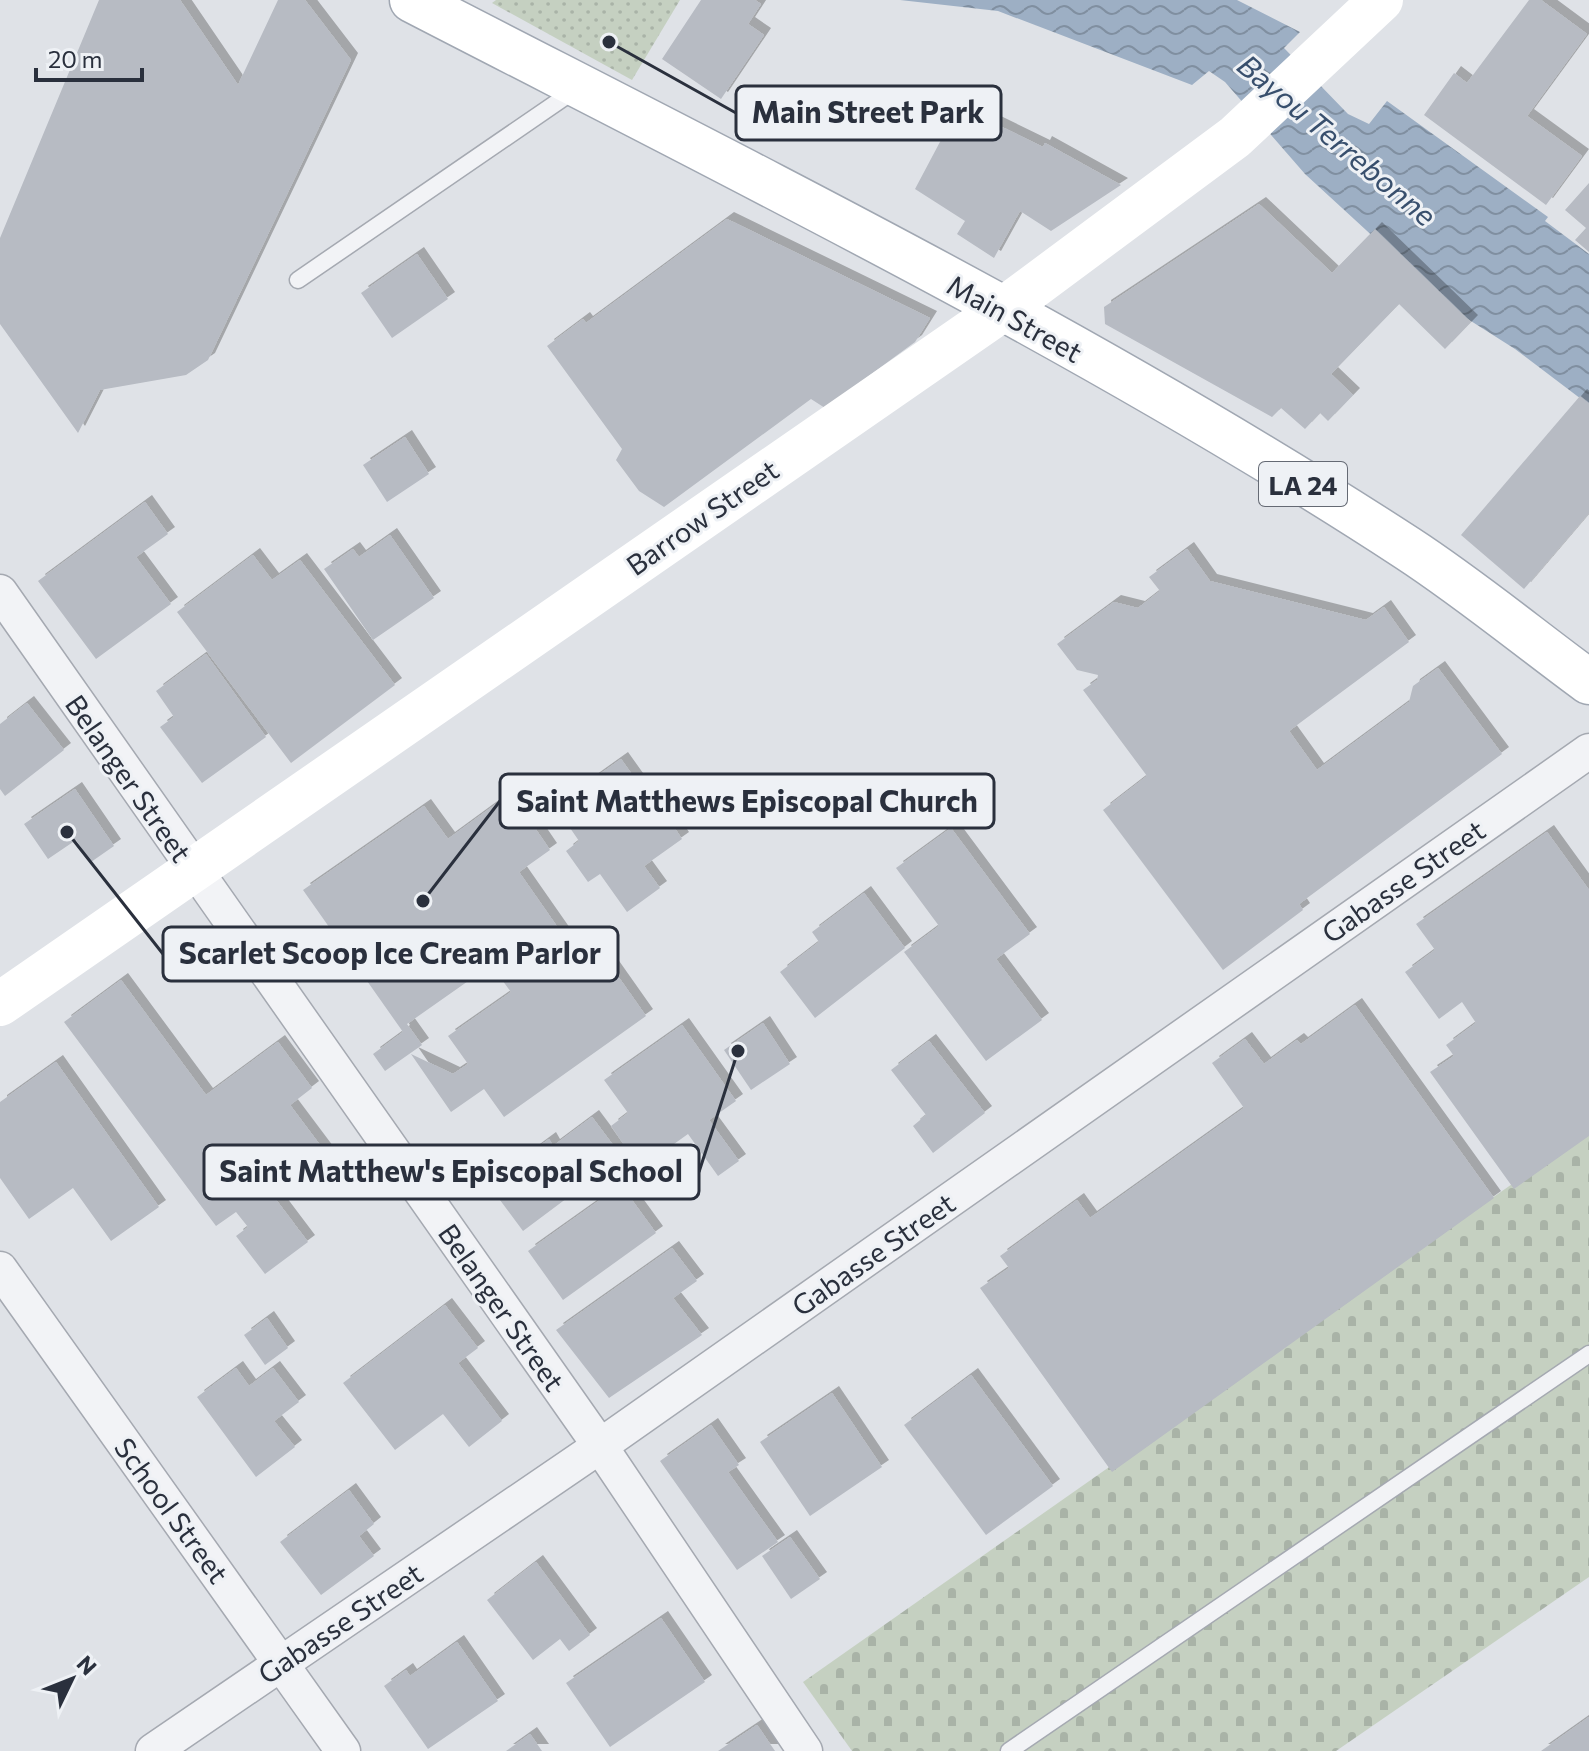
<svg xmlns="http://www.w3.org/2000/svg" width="1589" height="1751" viewBox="0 0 1589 1751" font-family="Commissioner,sans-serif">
  <defs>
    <pattern id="grass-dots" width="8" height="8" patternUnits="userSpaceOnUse" patternTransform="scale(2)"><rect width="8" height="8" fill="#c5d0c1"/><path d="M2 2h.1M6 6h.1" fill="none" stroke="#a9b3a7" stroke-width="1.8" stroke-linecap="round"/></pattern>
    <pattern id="cemetery-stones" width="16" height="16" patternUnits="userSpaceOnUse" patternTransform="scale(2)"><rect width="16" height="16" fill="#c5d0c1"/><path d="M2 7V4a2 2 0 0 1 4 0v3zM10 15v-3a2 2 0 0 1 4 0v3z" fill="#a9b3a7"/></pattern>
    <pattern id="water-waves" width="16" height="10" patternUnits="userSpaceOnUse" patternTransform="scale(2)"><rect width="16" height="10" fill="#9dafc4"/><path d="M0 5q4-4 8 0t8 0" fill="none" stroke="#808fa0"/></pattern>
    <filter id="shadow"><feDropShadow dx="7" dy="-7" stdDeviation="0" flood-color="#0004"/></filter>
  </defs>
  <rect width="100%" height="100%" fill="#dfe2e7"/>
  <polygon fill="url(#grass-dots)" points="496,0 680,0 632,80 492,3"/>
  <polygon fill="url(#cemetery-stones)" points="1589,1130 1589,1577 1336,1751 852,1751 803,1682"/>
  <polygon fill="url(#water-waves)" points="900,0 1237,0 1300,32 1284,48 1348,114 1369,124 1387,101 1548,217 1545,221 1589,254 1589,405 1515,349 1452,309 1305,174 1225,82 1209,71 1192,85 998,11"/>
  <g fill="#b7bbc3" filter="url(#shadow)">
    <polygon points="99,0 180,0 238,85 278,0 305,0 351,60 208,360 186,375 100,390 78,433 0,324 0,238"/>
    <polygon points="701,0 755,0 761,4 748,24 764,35 721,99 662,59"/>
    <polygon points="1529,0 1541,0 1587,34 1527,116 1582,156 1546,205 1424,115 1454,73 1467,83"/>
    <polygon points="959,106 1043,147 1045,143 1121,185 1051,231 1020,211 994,258 957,234 965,221 915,189"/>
    <polygon points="1589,183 1589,252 1575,240 1586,228 1565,210"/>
    <polygon points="1259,204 1332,273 1375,229 1471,322 1445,349 1399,304 1331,374 1353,395 1328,421 1320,413 1305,429 1281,408 1272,417 1105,324 1104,307"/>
    <polygon points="727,219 930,318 915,342 825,408 811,399 664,507 639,491 616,460 622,449 547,346 583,319 586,323"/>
    <polygon points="417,254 448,299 392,338 361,293"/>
    <polygon points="1580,396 1589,403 1589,513 1524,589 1461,535"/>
    <polygon points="405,437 429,474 387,502 363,465"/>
    <polygon points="145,502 168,534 136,557 171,604 96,659 38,581"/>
    <polygon points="390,535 434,598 373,640 324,569 353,549 359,557"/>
    <polygon points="1187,549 1210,581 1366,620 1384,607 1409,642 1289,731 1317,770 1409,702 1413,686 1438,668 1502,754 1299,904 1303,910 1223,970 1103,810 1147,776 1083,690 1097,680 1098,675 1077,670 1057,644 1114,602 1138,608 1160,591 1149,577"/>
    <polygon points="253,555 272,580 300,560 395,685 291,763 177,612"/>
    <polygon points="206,654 266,737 202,783 160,727 174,717 156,691"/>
    <polygon points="27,703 64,750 5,796 0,789 0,724"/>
    <polygon points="621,759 646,794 658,785 681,817 672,824 682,839 644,866 660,888 627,912 600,874 588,882 566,851 579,841 555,806"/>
    <polygon points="75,789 114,846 91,862 76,840 48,859 24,824"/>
    <polygon points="511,793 550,850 519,872 572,948 578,944 603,955 646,1016 504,1117 484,1089 451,1112 411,1054 453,1074 468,1064 448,1036 511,992 491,965 407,1024 422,1045 385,1071 373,1054 403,1032 303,890 424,806 448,839"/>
    <polygon points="951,828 1030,934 996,959 1042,1020 986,1061 904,952 939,926 896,868"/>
    <polygon points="1547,832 1589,890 1589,1136 1514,1189 1430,1072 1454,1056 1446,1045 1476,1023 1462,1002 1439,1019 1405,972 1435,950 1416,924"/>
    <polygon points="864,893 905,948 815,1018 780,972 819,942 812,932"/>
    <polygon points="121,980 206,1095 278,1042 312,1088 290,1105 326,1153 271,1193 308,1242 265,1274 236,1236 248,1227 236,1212 216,1226 64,1022"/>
    <polygon points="1355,1005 1494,1198 1112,1472 980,1288 1009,1268 1000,1256 1077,1200 1090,1218 1244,1108 1212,1063 1245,1039 1264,1064 1297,1040 1301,1044"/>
    <polygon points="763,1023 790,1064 751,1090 724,1050"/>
    <polygon points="682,1025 736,1101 709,1120 739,1161 718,1176 688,1134 660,1154 670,1167 650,1182 611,1126 628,1113 604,1080"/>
    <polygon points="929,1041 985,1113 933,1153 913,1126 926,1115 891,1070"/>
    <polygon points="56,1062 159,1207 111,1241 73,1188 29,1219 0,1178 0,1102"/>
    <polygon points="592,1117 622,1157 523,1231 488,1184 549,1139 553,1146"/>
    <polygon points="621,1185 656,1233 563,1300 528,1251"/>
    <polygon points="672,1248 697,1281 673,1298 702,1335 609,1398 556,1330"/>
    <polygon points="445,1305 478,1348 458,1363 502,1421 469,1447 443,1414 395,1450 343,1383"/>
    <polygon points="267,1318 288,1348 265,1365 244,1335"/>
    <polygon points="236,1368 249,1386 273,1368 299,1402 274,1421 295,1447 256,1477 197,1397"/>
    <polygon points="971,1375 1053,1486 986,1535 904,1425"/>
    <polygon points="832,1393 882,1467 810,1516 760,1442"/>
    <polygon points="711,1425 739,1465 728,1472 778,1542 737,1570 660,1461"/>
    <polygon points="349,1490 374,1524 359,1536 374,1556 321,1595 280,1542"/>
    <polygon points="790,1537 820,1579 791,1599 762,1556"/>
    <polygon points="536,1562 590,1635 569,1651 560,1639 533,1660 487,1600"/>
    <polygon points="661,1618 705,1682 610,1747 566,1683"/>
    <polygon points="457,1642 498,1701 428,1749 384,1686 406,1670 410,1676"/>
    <polygon points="1589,1717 1589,1751 1541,1751"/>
    <polygon points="757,1725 775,1751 718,1751"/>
    <polygon points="530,1734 542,1751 506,1751"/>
  </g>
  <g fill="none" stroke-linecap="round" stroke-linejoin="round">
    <g stroke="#a5a9b1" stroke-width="19">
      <g id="service">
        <polyline points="298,280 575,90"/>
        <polyline points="1009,1751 1589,1354"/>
      </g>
    </g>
    <g stroke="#a5a9b1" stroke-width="37">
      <g id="minor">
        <polyline points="0,592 600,1446 805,1751"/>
        <polyline points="0,1269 343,1751"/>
        <polyline points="153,1751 600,1446 1589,751"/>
      </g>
    </g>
    <g stroke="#a0a7b2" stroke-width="47">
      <path id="primary" d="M 412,0 C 745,172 1093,343 1407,548 C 1470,589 1529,638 1589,682"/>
    </g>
    <use href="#service" stroke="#f2f3f6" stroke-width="16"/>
    <use href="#minor" stroke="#f2f3f6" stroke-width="34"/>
    <polyline stroke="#fff" stroke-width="44" points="0,1004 1002,310 1235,137 1381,0"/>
    <use href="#primary" stroke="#fff" stroke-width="44"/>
  </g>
  <g text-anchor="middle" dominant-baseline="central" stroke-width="6" stroke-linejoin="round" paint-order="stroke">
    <rect fill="#eef1f5" stroke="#656a74" stroke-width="2" x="1259" y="462" width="88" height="44" rx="6"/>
    <g font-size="26" font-weight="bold" fill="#2a303d">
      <text x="1303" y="484">LA 24</text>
    </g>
    <g font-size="28" fill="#2a303d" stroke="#eef1f5">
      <text transform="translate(1015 318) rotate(29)">Main Street</text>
      <text transform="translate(702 517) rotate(-35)">Barrow Street</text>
      <text transform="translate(129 778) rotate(55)">Belanger Street</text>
      <text transform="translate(1403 881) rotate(-35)">Gabasse Street</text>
      <text transform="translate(873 1254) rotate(-35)">Gabasse Street</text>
      <text transform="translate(502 1307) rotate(55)">Belanger Street</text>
      <text transform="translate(172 1510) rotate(54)">School Street</text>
      <text transform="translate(340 1623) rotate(-34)">Gabasse Street</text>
    </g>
    <g font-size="30" font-style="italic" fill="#384f6d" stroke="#eef1f5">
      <text transform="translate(1338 139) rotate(40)">Bayou Terrebonne</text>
    </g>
  </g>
  <path fill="none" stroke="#2a303d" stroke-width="3" d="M609 42L736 113M423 901L500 801M67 832L163 954M738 1051L699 1172"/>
  <g fill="#2a303d" stroke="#eef1f5" stroke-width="3">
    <circle cx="609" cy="42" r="8"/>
    <circle cx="423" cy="901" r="8"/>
    <circle cx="67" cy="832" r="8"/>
    <circle cx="738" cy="1051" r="8"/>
  </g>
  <g fill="#eef1f5" stroke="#2a303d" stroke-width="3">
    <rect x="736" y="86" width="265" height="54" rx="8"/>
    <rect x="500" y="774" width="494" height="54" rx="8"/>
    <rect x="163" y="927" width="455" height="54" rx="8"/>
    <rect x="204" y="1145" width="495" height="54" rx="8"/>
  </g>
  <g font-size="30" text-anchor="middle" font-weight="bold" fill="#2a303d">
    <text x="868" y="123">Main Street Park</text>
    <text x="747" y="812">Saint Matthews Episcopal Church</text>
    <text x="390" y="964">Scarlet Scoop Ice Cream Parlor</text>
    <text x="451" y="1182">Saint Matthew's Episcopal School</text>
  </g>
  <g transform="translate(72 1679) rotate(47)" stroke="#eef1f5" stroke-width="6" paint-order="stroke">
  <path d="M0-6L14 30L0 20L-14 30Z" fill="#2a303d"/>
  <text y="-12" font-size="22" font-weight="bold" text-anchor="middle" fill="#2a303d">N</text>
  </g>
  <path d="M36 68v12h106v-12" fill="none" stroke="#2a303d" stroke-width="4"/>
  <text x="48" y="68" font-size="24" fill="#2a303d" stroke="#eef1f5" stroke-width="6" paint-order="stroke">20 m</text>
</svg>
